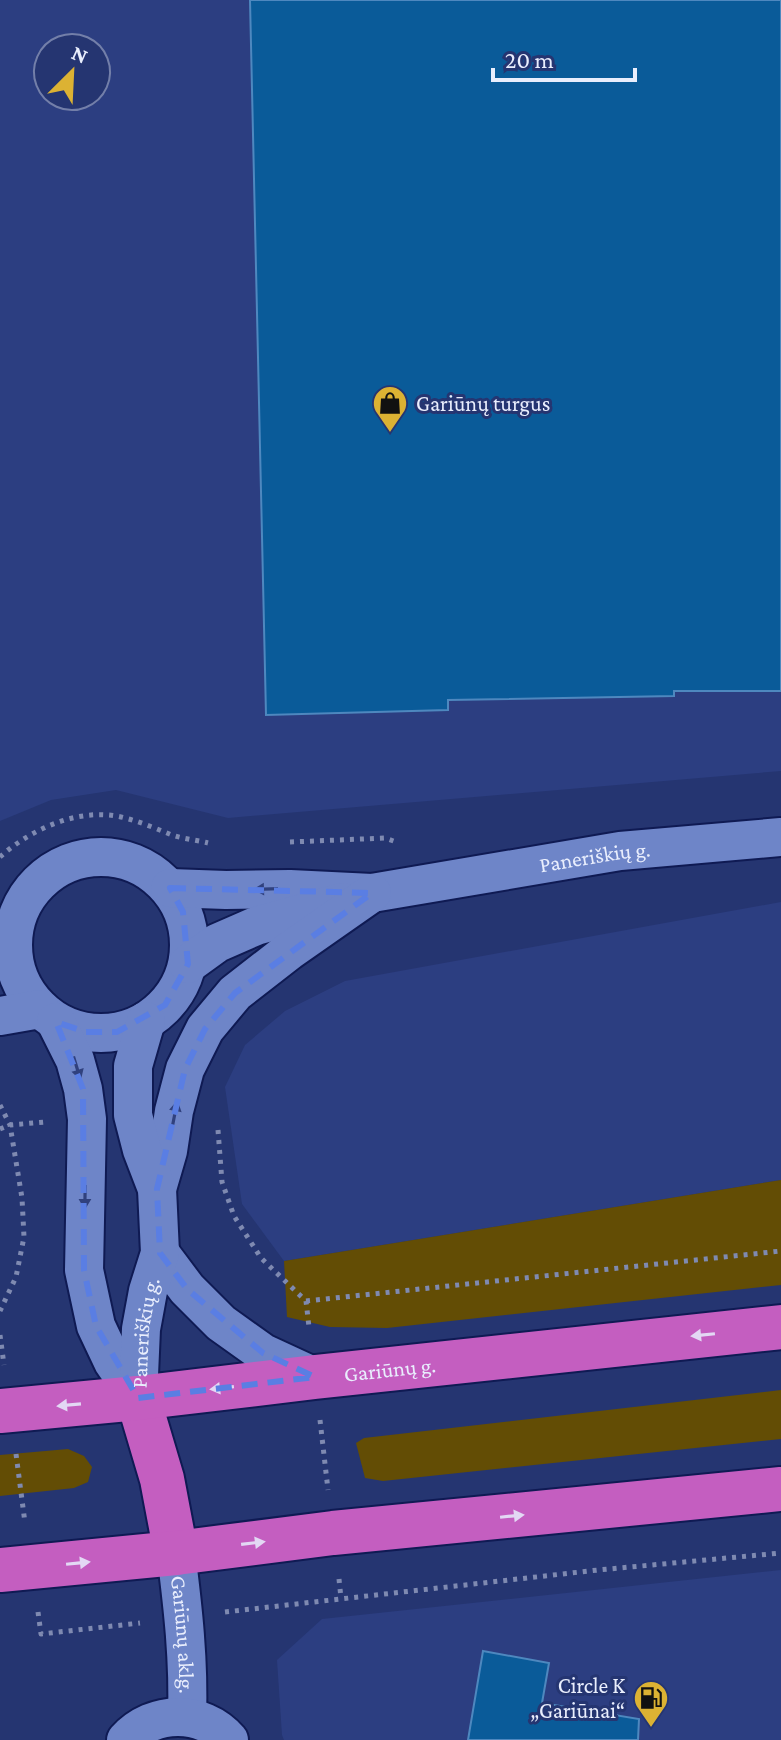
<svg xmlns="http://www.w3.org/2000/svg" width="781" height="1740" viewBox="0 0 781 1740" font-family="'Crimson Pro',serif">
  <rect width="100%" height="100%" fill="#253571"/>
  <g fill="#2c3e81" fill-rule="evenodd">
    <path d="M 0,0 L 781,0 L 781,771 L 228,818 L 116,790 L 51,800 L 0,821 ZM 48,48 L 96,48 L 96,96 L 48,96 Z"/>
    <polygon points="781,902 781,1180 284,1261 242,1204 225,1087 245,1045 285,1011 345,981"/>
    <polygon points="781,1570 781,1740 284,1740 282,1735 277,1660 322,1619"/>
  </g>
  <g fill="#634d05">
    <polygon points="781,1180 781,1285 387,1328 330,1327 287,1317 284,1261"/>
    <polygon points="781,1390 781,1439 383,1481 365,1478 356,1443 364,1438"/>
    <polygon points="68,1449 84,1456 92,1467 88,1482 74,1488 0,1496 0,1455"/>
  </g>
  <g fill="#0a5b99" stroke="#4e88bf" stroke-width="2">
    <polygon points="250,0 781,0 781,691 674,691 674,696 448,700 448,710 266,715"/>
    <polygon points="483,1651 549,1663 542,1703 639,1719 638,1740 468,1740"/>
  </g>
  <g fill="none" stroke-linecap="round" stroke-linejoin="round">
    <g stroke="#0f1a53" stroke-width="42">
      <g id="street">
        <circle cx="101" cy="945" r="88"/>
        <path id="s1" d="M 170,888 L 226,890 L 290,889 L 372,893 L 620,851 L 781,837"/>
        <polyline points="188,964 217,943 256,926 342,902"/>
        <polyline points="0,1016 40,1009"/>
        <polyline points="56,1022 75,1060 83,1089 87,1119 84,1270 96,1326 113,1362 138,1398"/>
        <polyline points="157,1189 168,1151 174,1111 185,1069 205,1029 235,993 289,951 372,893"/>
        <polyline points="160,1253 187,1289 221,1323 263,1353 315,1377"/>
        <path id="s2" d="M 138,1398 L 141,1329 L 148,1291 L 160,1253 L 157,1189 L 142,1150 L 133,1115 L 133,1066 L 146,1021"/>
        <path id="s3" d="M 176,1553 C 183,1608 189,1661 187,1717"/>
        <path d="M 126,1740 C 153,1710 202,1709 229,1740"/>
      </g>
    </g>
    <g stroke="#0f1a53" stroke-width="48">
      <g id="highway">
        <polyline points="138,1398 162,1479 176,1553"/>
        <path id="s4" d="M 0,1411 L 138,1398 L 315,1377 L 781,1327"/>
        <polyline points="0,1570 176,1553 333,1533 781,1489"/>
      </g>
    </g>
    <g stroke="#7f8ab1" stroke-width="5" stroke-dasharray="4 6" stroke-linecap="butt">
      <polyline points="290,842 385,838 399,843"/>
      <path d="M 0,857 C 32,828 82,806 125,818 C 141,822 157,829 172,835 C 184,839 196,840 208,843"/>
      <polyline points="0,1105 10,1125 22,1198 24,1237 16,1277 0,1311"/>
      <polyline points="0,1129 10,1125 45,1122"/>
      <polyline points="218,1130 222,1182 234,1216 261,1258 306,1301 309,1327"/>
      <polyline points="306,1301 781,1251"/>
      <polyline points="0,1335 4,1365"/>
      <polyline points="320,1420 328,1490"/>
      <polyline points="16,1454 25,1523"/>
      <polyline points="339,1579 341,1598"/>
      <polyline points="38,1612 41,1634 140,1623"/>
      <polyline points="225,1612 598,1570 781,1553"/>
    </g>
    <use href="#street" stroke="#6e85c8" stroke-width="38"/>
    <use href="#highway" stroke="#c45ec0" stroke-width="44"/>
  </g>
  <defs><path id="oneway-solid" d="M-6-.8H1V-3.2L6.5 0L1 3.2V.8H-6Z" transform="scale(2)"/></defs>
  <g fill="#30417e">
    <use href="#oneway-solid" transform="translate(266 889) rotate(178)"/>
    <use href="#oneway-solid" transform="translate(77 1068) rotate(73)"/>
    <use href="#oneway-solid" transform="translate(175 1113) rotate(-79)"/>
    <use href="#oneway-solid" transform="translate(85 1197) rotate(91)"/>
  </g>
  <g fill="#e3d8f4">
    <use href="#oneway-solid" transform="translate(703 1335) rotate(174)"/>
    <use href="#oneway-solid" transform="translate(222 1388) rotate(173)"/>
    <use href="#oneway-solid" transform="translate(69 1405) rotate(175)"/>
    <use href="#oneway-solid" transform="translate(512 1516) rotate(-6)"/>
    <use href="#oneway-solid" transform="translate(253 1543) rotate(-7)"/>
    <use href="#oneway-solid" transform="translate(78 1563) rotate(-6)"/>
  </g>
  <path fill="none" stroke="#5a7ee3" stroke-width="6" stroke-dasharray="16 10" stroke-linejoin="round" d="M 170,888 L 372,893 L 235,993 L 205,1029 L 185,1069 L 157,1189 L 160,1253 L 187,1289 L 263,1353 L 315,1377 L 138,1398 L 96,1326 L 84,1270 L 83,1089 L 56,1022 L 86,1032 L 117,1032 L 165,1005 L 188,964 L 183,912 Z"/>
  <defs>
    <g id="shop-pin" transform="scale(1.8)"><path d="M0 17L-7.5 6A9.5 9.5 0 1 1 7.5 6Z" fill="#dcb233" stroke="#253571"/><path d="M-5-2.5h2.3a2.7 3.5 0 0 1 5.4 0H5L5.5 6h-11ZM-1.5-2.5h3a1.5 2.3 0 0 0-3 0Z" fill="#111"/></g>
    <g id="fuel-pin" transform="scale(1.8)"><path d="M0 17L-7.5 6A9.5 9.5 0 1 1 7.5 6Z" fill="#dcb233" stroke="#253571"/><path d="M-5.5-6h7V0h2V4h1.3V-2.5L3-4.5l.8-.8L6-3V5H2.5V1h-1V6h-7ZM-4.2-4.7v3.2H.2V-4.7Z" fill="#111"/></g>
  </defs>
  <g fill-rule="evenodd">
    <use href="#shop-pin" x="390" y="403"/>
    <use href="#fuel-pin" x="651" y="1698"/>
  </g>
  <g text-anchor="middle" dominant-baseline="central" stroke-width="6" stroke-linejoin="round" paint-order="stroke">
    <g font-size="22" fill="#e9eefd" stroke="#253571" text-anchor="start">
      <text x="416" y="403">Gariūnų turgus</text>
      <text x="625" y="1685" text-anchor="end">Circle K<tspan x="625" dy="25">„Gariūnai“</tspan></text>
    </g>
    <g font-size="22" fill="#e9eefd" stroke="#253571">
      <text stroke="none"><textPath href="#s1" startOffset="428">Paneriškių g.</textPath></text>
      <text stroke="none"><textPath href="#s2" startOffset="66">Paneriškių g.</textPath></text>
      <text stroke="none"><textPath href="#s4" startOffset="392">Gariūnų g.</textPath></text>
      <text stroke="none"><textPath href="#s3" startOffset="82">Gariūnų aklg.</textPath></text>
    </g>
  </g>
  <g transform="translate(72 72) rotate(24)"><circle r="38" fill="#253571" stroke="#737fa9" stroke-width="2"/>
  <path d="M0-6L14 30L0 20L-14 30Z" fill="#dcb233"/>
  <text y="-12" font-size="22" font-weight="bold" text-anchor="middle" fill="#e9eefd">N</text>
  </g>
  <path d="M493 68v12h142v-12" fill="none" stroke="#e9eefd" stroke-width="4"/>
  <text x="505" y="68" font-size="24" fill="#e9eefd" stroke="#253571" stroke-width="6" paint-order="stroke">20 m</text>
</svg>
